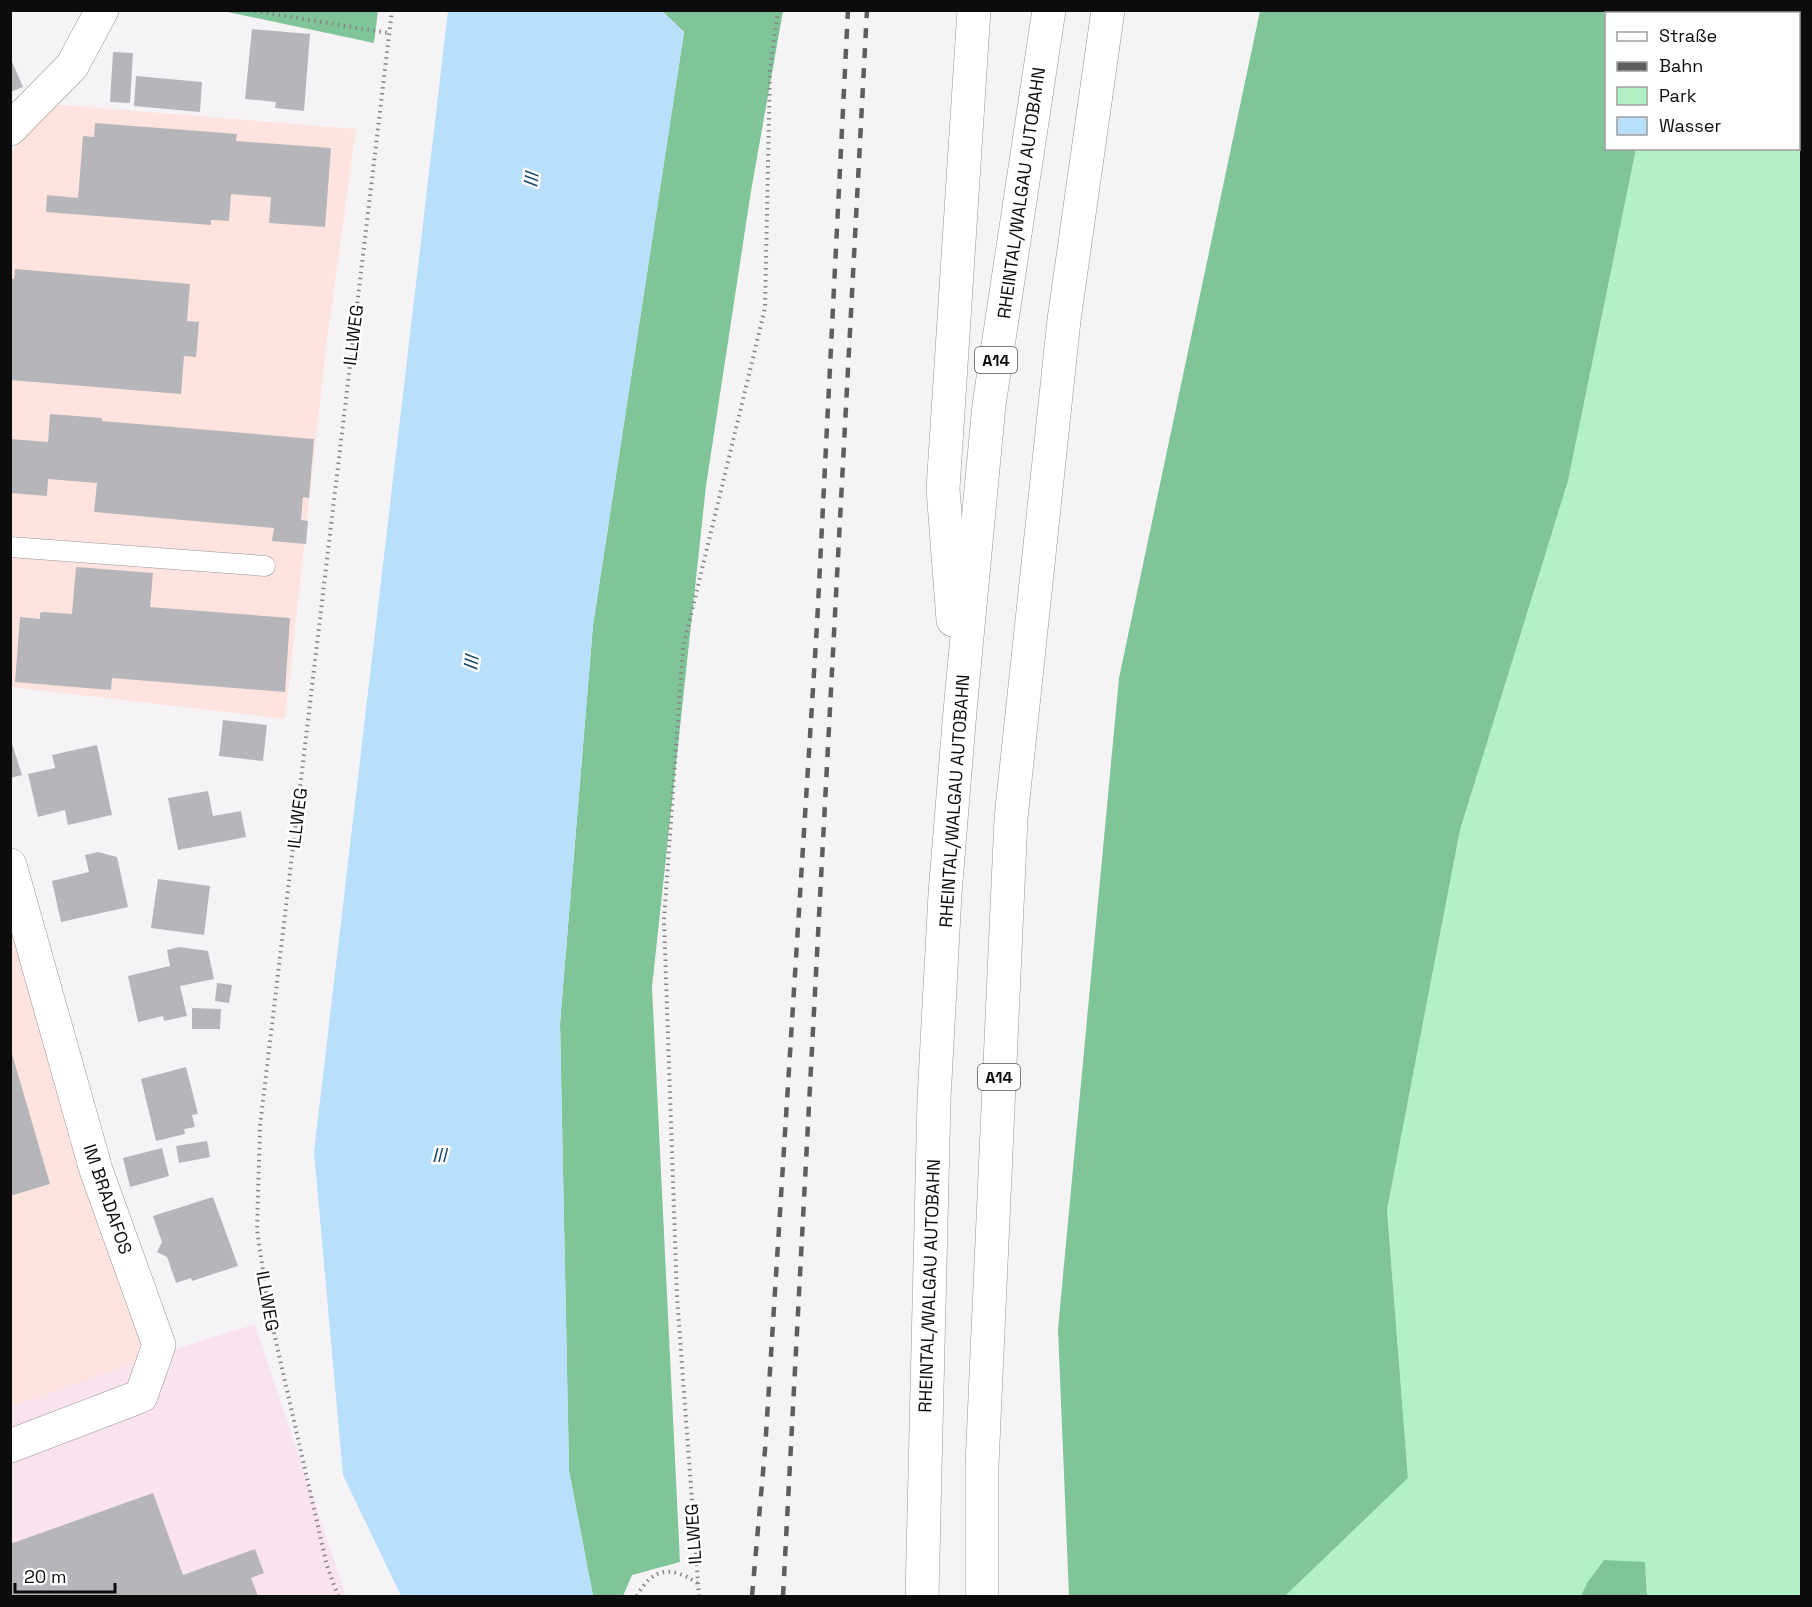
<svg xmlns="http://www.w3.org/2000/svg" width="1812" height="1607" viewBox="0 0 1812 1607" font-family="'Space Grotesk',sans-serif">
  <rect width="100%" height="100%" fill="#f6f3f6"/>
  <g fill="#fee3df">
    <polygon points="50,104 356,129 327,340 285,719 11,687 10,154"/>
    <polygon points="10,910 150,1357 11,1407 10,1407"/>
  </g>
  <polygon fill="#fae3ef" points="255,1324 346,1596 11,1596 10,1407 150,1357"/>
  <polygon fill="#b1f1c5" points="1662,11 1801,11 1801,1596 1647,1596 1645,1562 1587,1583 1581,1596 1285,1596 1408,1478 1387,1210 1460,830 1568,481 1636,149 1798,148 1798,14 1661,13"/>
  <g fill="#80c597">
    <polygon points="223,11 378,10 378,11 374,43"/>
    <polygon points="662,11 783,11 751,191 706,486 652,987 680,1562 632,1575 623,1596 593,1596 569,1471 560,1023 593,625 684,32"/>
    <polygon points="1260,11 1662,11 1661,13 1606,14 1606,148 1636,149 1568,481 1460,830 1387,1210 1408,1478 1285,1596 1069,1596 1058,1329 1119,678"/>
    <polygon points="1604,1560 1645,1562 1647,1596 1581,1596 1587,1583"/>
  </g>
  <polygon fill="#b8dffc" points="448,11 662,11 684,32 593,625 560,1023 569,1471 593,1596 401,1596 343,1475 314,1152"/>
  <g fill="#b6b6ba">
    <polygon points="252,29 310,34 304,111 275,108 276,102 245,99"/>
    <polygon points="113,52 133,53 130,103 110,102"/>
    <polygon points="10,57 23,87 10,92"/>
    <polygon points="136,76 202,82 200,112 134,106"/>
    <polygon points="95,123 237,134 236,141 331,148 325,227 269,223 271,197 231,194 229,221 211,220 211,225 46,212 47,195 78,198 83,136 94,137"/>
    <polygon points="15,269 190,284 187,321 199,322 196,357 184,356 181,394 10,380 10,278 14,279"/>
    <polygon points="50,414 102,418 102,421 314,439 309,498 303,497 301,520 308,521 306,544 272,541 274,528 94,512 97,483 48,479 47,496 10,493 10,439 48,442"/>
    <polygon points="76,567 153,573 150,607 290,618 285,692 112,678 111,690 15,682 20,617 40,619 40,613 44,612 72,614"/>
    <polygon points="223,720 267,725 263,761 219,756"/>
    <polygon points="10,737 22,775 10,778"/>
    <polygon points="97,745 112,815 68,825 65,810 38,817 28,774 55,768 52,755"/>
    <polygon points="208,791 213,816 241,811 246,837 178,850 168,798"/>
    <polygon points="98,852 117,857 128,907 61,922 52,881 89,872 85,855"/>
    <polygon points="158,879 210,886 204,935 151,928"/>
    <polygon points="179,947 208,951 214,979 180,986 187,1016 164,1021 163,1016 138,1022 128,976 170,966 167,950"/>
    <polygon points="217,983 232,985 229,1003 215,1001"/>
    <polygon points="192,1008 221,1009 220,1029 192,1029"/>
    <polygon points="10,1047 50,1184 10,1196"/>
    <polygon points="186,1067 198,1114 192,1115 195,1127 184,1129 185,1134 156,1141 141,1079"/>
    <polygon points="207,1141 210,1157 179,1163 176,1146"/>
    <polygon points="162,1148 169,1176 130,1187 123,1158"/>
    <polygon points="213,1197 238,1266 192,1281 191,1278 176,1283 167,1257 157,1252 162,1242 153,1216"/>
    <polygon points="153,1493 183,1575 255,1549 264,1573 251,1578 258,1596 10,1596 10,1544"/>
  </g>
  <g fill="none" stroke-linecap="round" stroke-linejoin="round">
    <g stroke="#979497" stroke-width="21">
      <polyline id="service" points="10,547 265,566"/>
    </g>
    <g stroke="#979497" stroke-width="34">
      <g id="minor">
        <polyline points="10,129 72,66 102,10"/>
        <polyline points="10,865 96,1170 159,1345 141,1396 10,1446"/>
      </g>
    </g>
    <g stroke="#979497" stroke-width="34">
      <g id="motorway">
        <polyline points="953,620 943,489 974,10"/>
        <polyline points="922,1596 934,1099 945,894 960,711 989,405 1049,10"/>
        <polyline points="982,1596 982,1465 1011,818 1064,320 1108,10"/>
      </g>
    </g>
    <g stroke="#878587" stroke-width="4" stroke-dasharray="1.5 4.5" stroke-linecap="butt">
      <polyline points="249,10 388,33"/>
      <polyline points="338,1596 327,1566 269,1311 257,1230 260,1126 392,10"/>
      <path d="M 637,1596 C 652,1568 671,1565 697,1583"/>
      <polyline points="699,1596 677,1297 664,920 683,648 765,308 770,69 778,10"/>
    </g>
    <use href="#service" stroke="#fff" stroke-width="20"/>
    <use href="#minor" stroke="#fff" stroke-width="33"/>
    <use href="#motorway" stroke="#fff" stroke-width="33"/>
    <g stroke="#5f5e5f" stroke-width="4.5" stroke-dasharray="10 10" stroke-linecap="butt">
      <polyline points="752,1596 765,1450 817,625 848,10"/>
      <polyline points="783,1596 867,10"/>
    </g>
  </g>
  <g text-anchor="middle" dominant-baseline="central" stroke-width="5" stroke-linejoin="round" paint-order="stroke">
    <g fill="#fff" stroke="#555" stroke-width="1.5">
      <rect x="975" y="347" width="42" height="26" rx="4.5"/>
      <rect x="978" y="1064" width="42" height="26" rx="4.5"/>
    </g>
    <g font-size="16" font-weight="bold" fill="#0c0c0c">
      <text x="996" y="360">A14</text>
      <text x="999" y="1077">A14</text>
    </g>
    <g font-size="18" fill="#0c0c0c" stroke="#fff">
      <text transform="translate(1021 193) rotate(-82)">RHEINTAL/WALGAU AUTOBAHN</text>
      <text transform="translate(353 335) rotate(-83)">ILLWEG</text>
      <text transform="translate(954 801) rotate(-86)">RHEINTAL/WALGAU AUTOBAHN</text>
      <text transform="translate(297 818) rotate(-83)">ILLWEG</text>
      <text transform="translate(108 1199) rotate(71)">IM BRADAFOS</text>
      <text transform="translate(929 1286) rotate(-88)">RHEINTAL/WALGAU AUTOBAHN</text>
      <text transform="translate(268 1301) rotate(80)">ILLWEG</text>
      <text transform="translate(693 1534) rotate(-94)">ILLWEG</text>
    </g>
    <g font-size="20" font-style="italic" fill="#1a4d6c" stroke="#fff">
      <text transform="translate(531 180) rotate(-83)">Ill</text>
      <text transform="translate(471 663) rotate(-83)">Ill</text>
      <text x="439" y="1155">Ill</text>
    </g>
  </g>
  <rect width="1812" height="1607" fill="none" stroke="#0c0c0c" stroke-width="24"/>
  <rect x="1605" y="12" width="195" height="138" fill="#ffffff" stroke="#9e9e9e" stroke-width="1.5"/>
  <rect x="1617" y="32" width="30" height="9" fill="#ffffff" stroke="#9e9e9e" stroke-width="1.5"/>
  <text x="1659" y="42" font-size="18" fill="#0c0c0c">Straße</text>
  <rect x="1617" y="62" width="30" height="9" fill="#5f5e5f" stroke="#9e9e9e" stroke-width="1.5"/>
  <text x="1659" y="72" font-size="18" fill="#0c0c0c">Bahn</text>
  <rect x="1617" y="87" width="30" height="18" fill="#b1f1c5" stroke="#9e9e9e" stroke-width="1.5"/>
  <text x="1659" y="102" font-size="18" fill="#0c0c0c">Park</text>
  <rect x="1617" y="117" width="30" height="18" fill="#b8dffc" stroke="#9e9e9e" stroke-width="1.5"/>
  <text x="1659" y="132" font-size="18" fill="#0c0c0c">Wasser</text>
  <path d="M15 1583v9h100v-9" fill="none" stroke="#0c0c0c" stroke-width="3"/>
  <text x="24" y="1583" font-size="18" fill="#0c0c0c" stroke="#ffffff" stroke-width="4.5" paint-order="stroke">20 m</text>
</svg>
